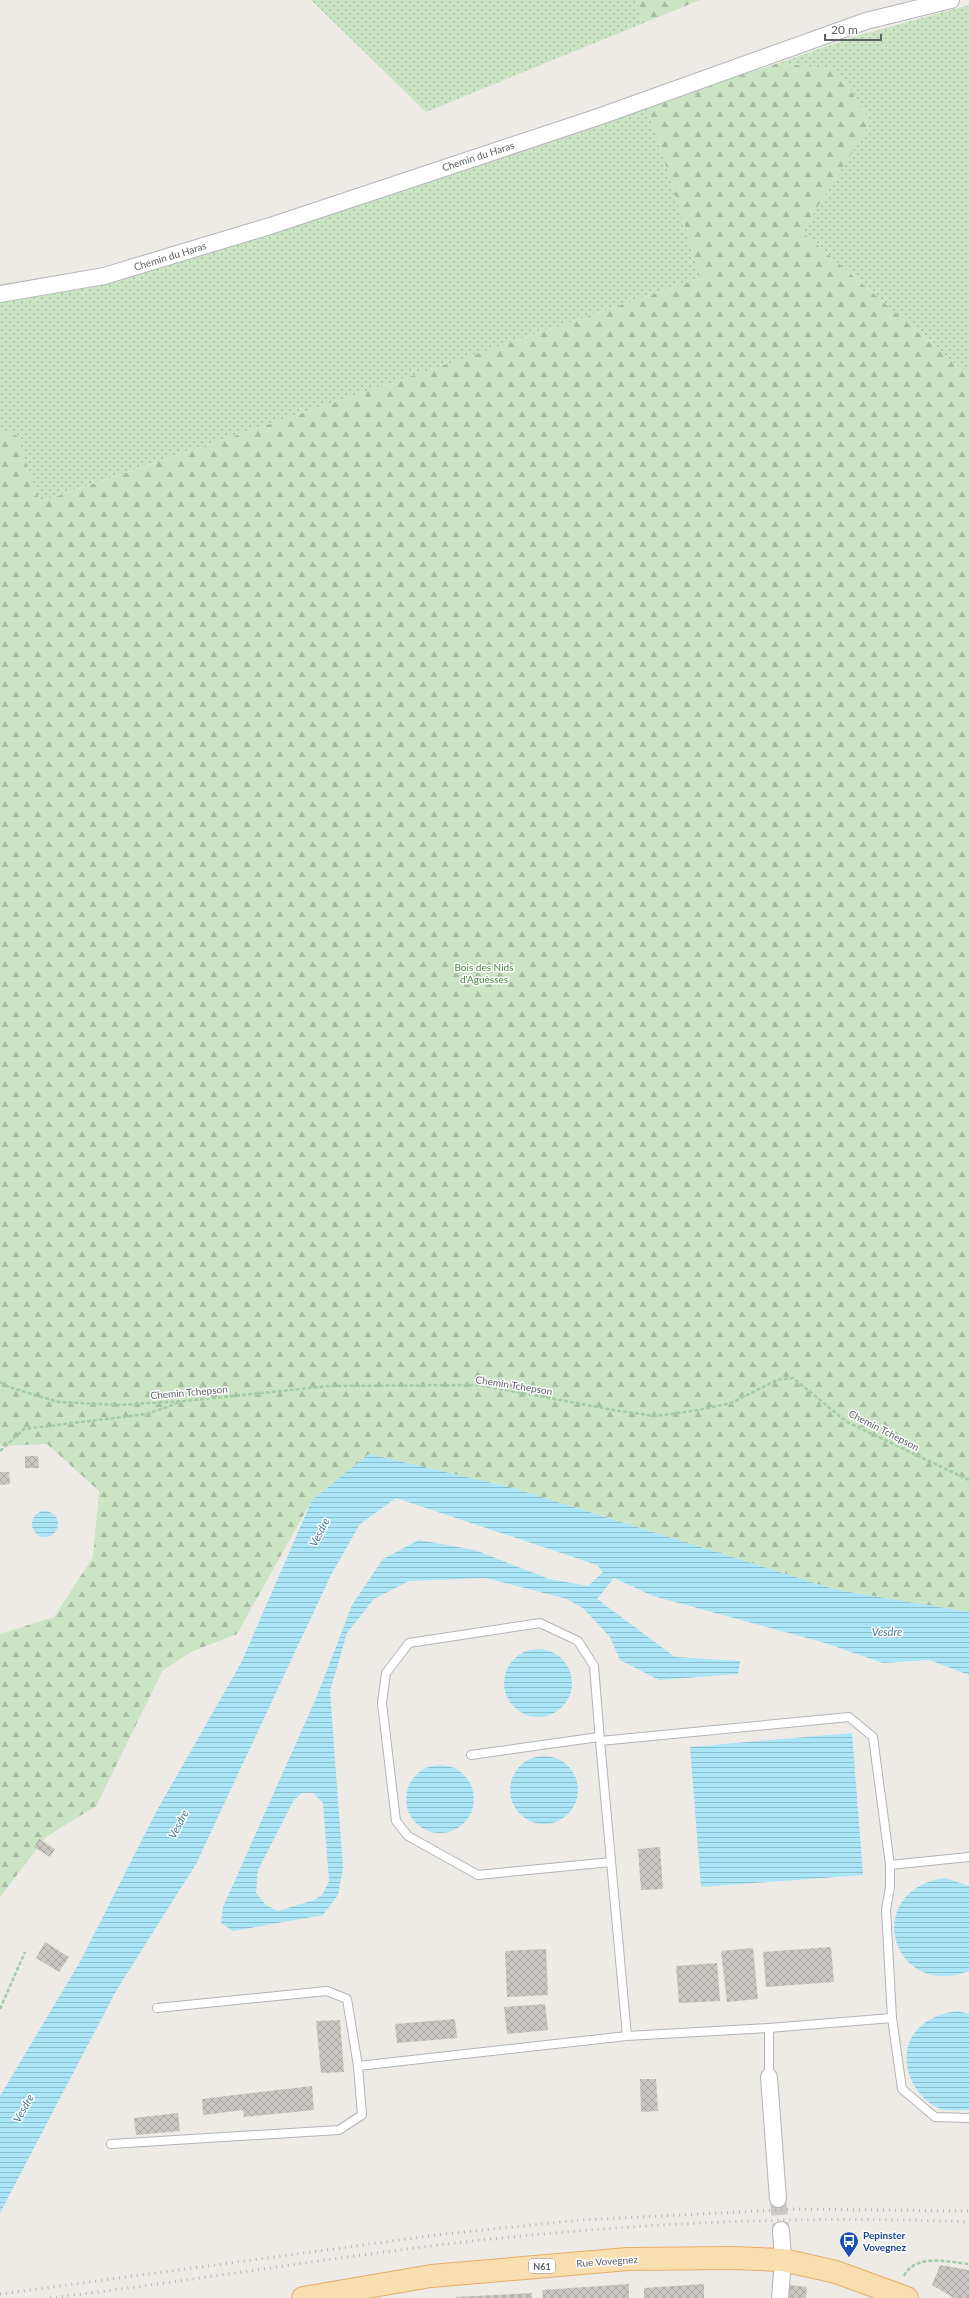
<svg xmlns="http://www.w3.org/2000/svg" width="969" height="2298" viewBox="0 0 969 2298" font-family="Lato,sans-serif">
  <defs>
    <pattern id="grass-dots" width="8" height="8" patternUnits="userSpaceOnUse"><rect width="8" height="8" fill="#cae4c4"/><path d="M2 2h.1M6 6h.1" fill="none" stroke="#a7bca3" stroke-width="1.8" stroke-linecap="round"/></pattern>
    <pattern id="forest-firs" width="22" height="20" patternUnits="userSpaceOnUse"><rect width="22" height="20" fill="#cae4c4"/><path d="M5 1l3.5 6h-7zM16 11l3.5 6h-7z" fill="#a7bca3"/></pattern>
    <pattern id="water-rules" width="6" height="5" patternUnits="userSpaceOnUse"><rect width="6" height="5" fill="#abe5f8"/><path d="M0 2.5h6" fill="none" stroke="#8ebdcc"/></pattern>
    <pattern id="building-cross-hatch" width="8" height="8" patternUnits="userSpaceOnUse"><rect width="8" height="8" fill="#cac6c2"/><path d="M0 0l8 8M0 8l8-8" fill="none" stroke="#a7a4a1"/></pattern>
  </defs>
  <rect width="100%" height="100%" fill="#eeebe6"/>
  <g fill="url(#grass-dots)">
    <polygon points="311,0 637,0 641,24 426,112"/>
    <polygon points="969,5 969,376 802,232 871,122 837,70 779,63 860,35"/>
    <polygon points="647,105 701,278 39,502 17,437 0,428 0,298 116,279"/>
  </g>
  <g fill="url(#forest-firs)">
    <polygon points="637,0 700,0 641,24"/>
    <polygon points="779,63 837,70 871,122 802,232 969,376 969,1612 837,1590 513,1488 369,1454 312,1500 237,1634 193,1651 163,1670 96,1806 46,1837 0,1897 0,1634 54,1617 93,1557 99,1491 47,1444 0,1446 0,428 17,436 40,502 701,278 647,105"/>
  </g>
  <g fill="url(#water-rules)" fill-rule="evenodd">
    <path d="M 369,1454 L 513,1488 L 837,1590 L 969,1612 L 969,1675 L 929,1660 L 883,1663 L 822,1642 L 653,1596 L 614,1578 L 597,1599 L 675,1657 L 740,1661 L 738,1674 L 659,1680 L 620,1660 L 610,1637 L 584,1609 L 567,1599 L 486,1578 L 409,1581 L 374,1599 L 347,1633 L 330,1691 L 343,1868 L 338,1895 L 323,1915 L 233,1931 L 221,1923 L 223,1907 L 317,1696 L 352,1605 L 383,1559 L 419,1540 L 475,1550 L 549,1579 L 588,1586 L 603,1572 L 597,1565 L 396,1498 L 360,1524 L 331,1575 L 196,1864 L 116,1991 L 0,2213 L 0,2096 L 81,1960 L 156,1812 L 241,1663 L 312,1500 ZM 302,1793 L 313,1793 L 323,1803 L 329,1881 L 322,1895 L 314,1900 L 278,1911 L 266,1905 L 256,1893 L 258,1870 L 294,1800 Z"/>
    <circle cx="45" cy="1524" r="13"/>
    <circle cx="538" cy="1683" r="34"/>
    <polygon points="852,1733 863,1875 701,1887 690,1747"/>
    <circle cx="544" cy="1790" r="34"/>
    <circle cx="440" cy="1799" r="34"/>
    <path d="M 945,1878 L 969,1886 L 969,1971 C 891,2001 860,1890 945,1878 Z"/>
    <path d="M 958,2011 L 969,2014 L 969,2109 L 966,2110 C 958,2110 948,2111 941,2109 C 909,2097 893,2050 921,2026 C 932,2016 945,2013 958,2011 Z"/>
  </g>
  <g fill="url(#building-cross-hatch)">
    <polygon points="25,1456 38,1456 39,1468 25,1468"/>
    <polygon points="0,1472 9,1472 10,1484 0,1485"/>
    <polygon points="39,1839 55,1849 50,1857 34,1847"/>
    <polygon points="660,1847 663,1889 641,1890 638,1849"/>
    <polygon points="45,1942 69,1957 59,1972 36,1958"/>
    <polygon points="831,1947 834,1982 766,1987 763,1952"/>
    <polygon points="753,1948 758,1999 727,2002 721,1951"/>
    <polygon points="546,1949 548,1995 507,1997 505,1951"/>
    <polygon points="717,1963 720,2001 679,2003 676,1966"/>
    <polygon points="545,2004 548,2030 507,2034 504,2007"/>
    <polygon points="455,2019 457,2038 397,2043 395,2024"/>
    <polygon points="340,2020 344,2072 321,2073 316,2021"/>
    <polygon points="640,2079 656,2079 658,2111 641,2112"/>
    <polygon points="312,2086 314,2110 244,2117 243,2110 203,2115 202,2099"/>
    <polygon points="178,2113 180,2131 136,2135 134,2118"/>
    <polygon points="940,2265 969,2270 969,2298 954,2298 932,2285"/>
    <polygon points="629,2284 629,2298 543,2298 542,2290"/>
    <polygon points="704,2284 704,2298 644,2298 644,2288"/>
    <polygon points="789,2285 807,2287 806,2298 787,2298"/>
    <polygon points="532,2293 532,2298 456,2298 456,2297"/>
  </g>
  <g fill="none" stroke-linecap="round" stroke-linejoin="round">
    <polyline stroke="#cac9c6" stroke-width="16" stroke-dasharray="16 8" stroke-linecap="butt" points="778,2199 781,2230"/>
    <g stroke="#b1b4b7" stroke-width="10">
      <g id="service">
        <polyline points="600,1741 594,1666 578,1641 540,1623 409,1643 386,1673 382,1703 396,1821 408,1836 478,1875 611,1862"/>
        <polyline points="471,1755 599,1737"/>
        <polyline points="890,1865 969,1857"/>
        <polyline points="157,2008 327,1991 347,1999 358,2066"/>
        <polyline points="769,2028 627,2036 600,1741 849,1717 873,1737 890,1865 890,1887 886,1910 892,2018"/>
        <polyline points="769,2077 769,2028 892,2018 902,2089 935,2117 969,2118"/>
        <polyline points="111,2144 339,2130 362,2115 358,2066 627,2036"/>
      </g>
    </g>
    <g stroke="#b1b4b7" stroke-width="18">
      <g id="minor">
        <polyline points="0,294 104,276 270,226 598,117 866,21 951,0"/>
        <polyline points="769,2077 778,2199"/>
        <polyline points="780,2298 783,2260 781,2230"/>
      </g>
    </g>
    <g stroke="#e7ab66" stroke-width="24">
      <polyline id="primary" points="303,2298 431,2276 628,2259 733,2258 783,2260 836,2272 907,2298"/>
    </g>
    <g stroke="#a2cca5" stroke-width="2.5" stroke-dasharray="4 2" stroke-linecap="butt">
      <polyline points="0,1382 9,1387 58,1402 118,1405 185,1401 329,1386 479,1385 619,1411 655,1416 693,1411 731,1403 777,1380 793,1378 847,1422 969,1480"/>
      <polyline points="0,1451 24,1429 147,1414 181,1402"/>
      <polyline points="0,2009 25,1952"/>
      <path d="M 904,2276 C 915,2253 949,2262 969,2264"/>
    </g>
    <use href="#service" stroke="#fff" stroke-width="8"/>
    <use href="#minor" stroke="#fff" stroke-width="16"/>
    <use href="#primary" stroke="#f9dfb0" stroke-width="22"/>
    <g stroke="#b3b4b5" stroke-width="3" stroke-dasharray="1 5" stroke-linecap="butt">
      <polyline points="0,2294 444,2234 581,2220 798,2209 969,2211"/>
      <path d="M 50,2298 C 192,2281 332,2257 473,2241 C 638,2223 803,2215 969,2222"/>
    </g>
  </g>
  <defs>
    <g id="bus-pin" transform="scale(1)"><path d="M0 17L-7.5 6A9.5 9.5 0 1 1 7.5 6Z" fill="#1a4fb4" stroke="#fff"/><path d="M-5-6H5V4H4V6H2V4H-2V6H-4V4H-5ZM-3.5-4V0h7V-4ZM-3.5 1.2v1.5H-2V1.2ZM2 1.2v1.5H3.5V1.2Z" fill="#fff"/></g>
  </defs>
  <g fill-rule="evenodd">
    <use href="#bus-pin" x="849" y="2241"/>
  </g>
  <g text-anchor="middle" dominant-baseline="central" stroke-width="3" stroke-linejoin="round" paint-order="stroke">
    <rect fill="#fff" stroke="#8e9193" stroke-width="1" x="529" y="2259" width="26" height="14" rx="3"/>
    <g font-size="9" font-weight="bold" fill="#5d6265">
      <text x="542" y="2266">N61</text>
    </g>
    <g font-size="10" fill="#5d6265" stroke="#fff">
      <text transform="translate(478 156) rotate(-18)">Chemin du Haras</text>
      <text transform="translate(170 256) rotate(-17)">Chemin du Haras</text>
      <text transform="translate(514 1385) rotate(9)">Chemin Tchepson</text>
      <text transform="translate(189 1392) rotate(-5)">Chemin Tchepson</text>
      <text transform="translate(884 1430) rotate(27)">Chemin Tchepson</text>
      <text transform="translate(607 2261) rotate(-4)">Rue Vovegnez</text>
    </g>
    <g font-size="10" fill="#47843d" stroke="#fff">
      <text x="484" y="967">Bois des Nids<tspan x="484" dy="12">d'Aguèsses</tspan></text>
    </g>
    <g font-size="10" font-weight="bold" fill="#164399" stroke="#fff" text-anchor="start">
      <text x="863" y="2235">Pepinster<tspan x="863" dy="12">Vovegnez</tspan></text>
    </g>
    <g font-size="11" font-style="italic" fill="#437d99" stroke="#fff">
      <text transform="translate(319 1532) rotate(-63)">Vesdre</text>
      <text x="887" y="1631">Vesdre</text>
      <text transform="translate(178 1824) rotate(-63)">Vesdre</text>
      <text transform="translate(23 2108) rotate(-61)">Vesdre</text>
    </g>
  </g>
  <path d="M825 34v6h56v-6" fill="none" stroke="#5d6265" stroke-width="2"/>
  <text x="831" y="34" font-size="12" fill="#5d6265" stroke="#ffffff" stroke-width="3" paint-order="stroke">20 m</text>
</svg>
